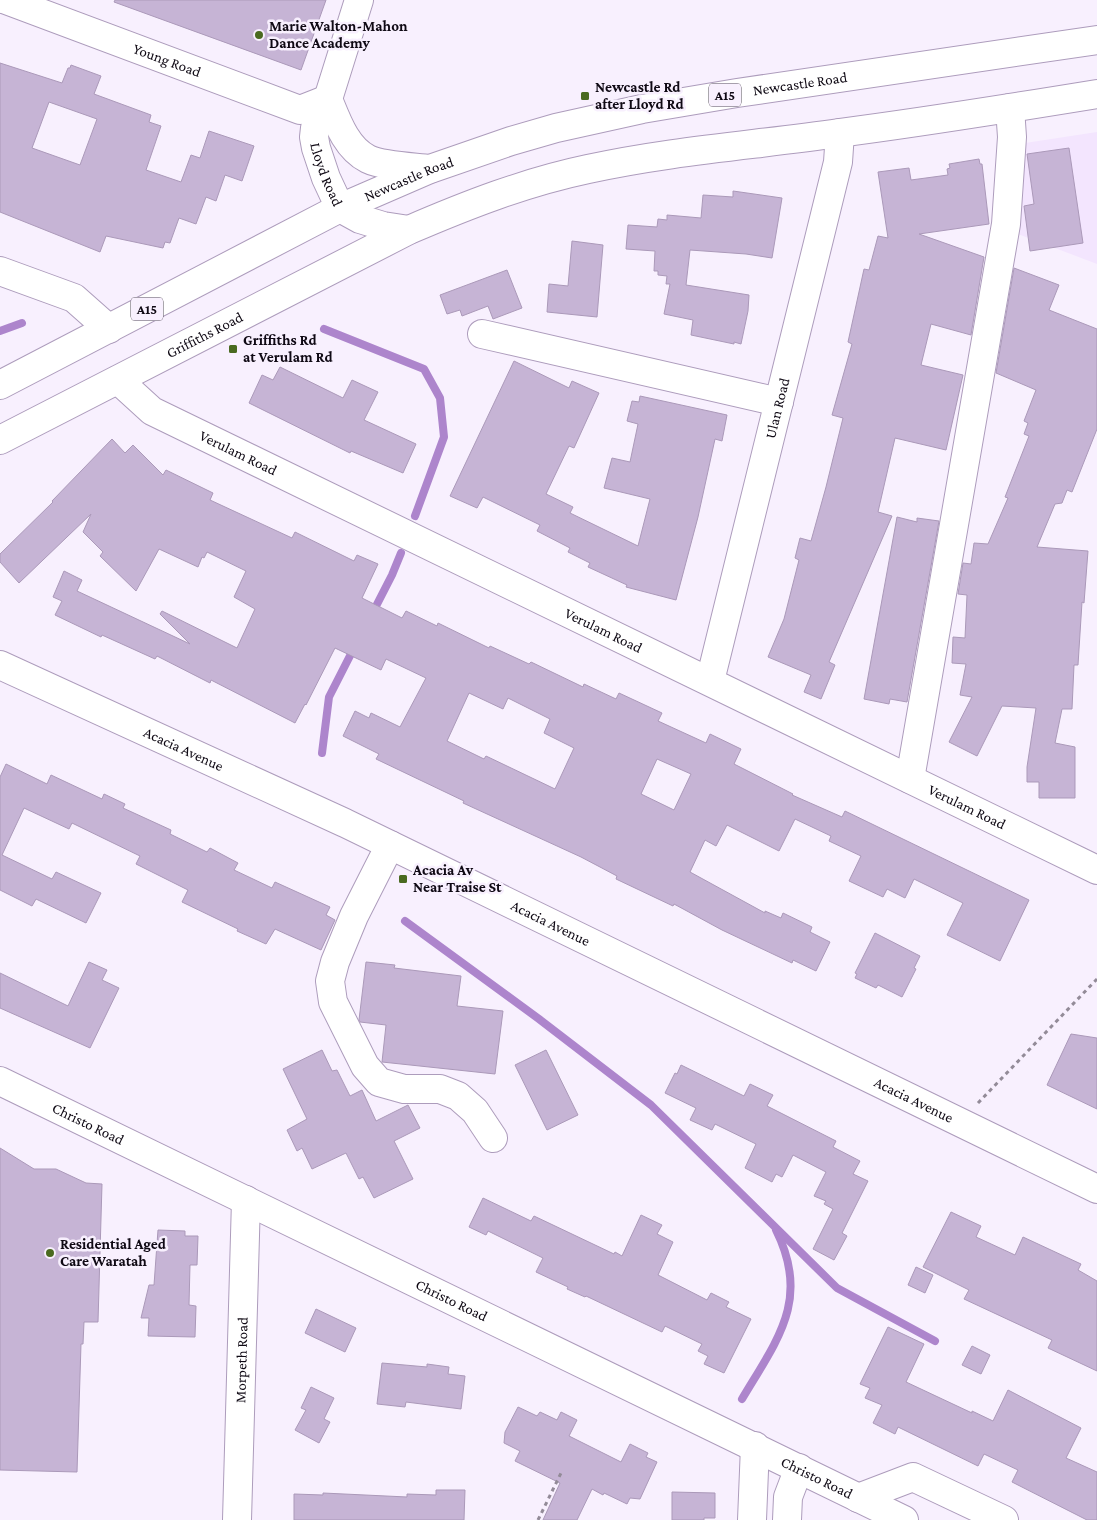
<svg xmlns="http://www.w3.org/2000/svg" width="1097" height="1520" viewBox="0 0 1097 1520" font-family="'Crimson Pro',serif">
  <rect width="100%" height="100%" fill="#f8f0fe"/>
  <polygon fill="#f3e5fe" points="1097,132 1097,264 1013,232 1025,143"/>
  <g fill="none" stroke-linecap="round" stroke-linejoin="round">
    <g stroke="#ad85cc" stroke-width="8">
      <polyline points="324,329 424,369 440,398 444,437 415,516"/>
      <polyline points="0,331 22,323"/>
      <polyline points="372,614 392,575 401,553"/>
      <polyline points="322,753 329,697 355,646"/>
      <polyline points="405,921 539,1019 651,1105 837,1288 935,1341"/>
      <path d="M 742,1399 C 777,1340 811,1300 776,1230"/>
    </g>
  </g>
  <g fill="#c6b4d5" stroke="#ab99b9" fill-rule="evenodd">
    <polygon points="115,0 326,0 301,70 114,2"/>
    <path d="M 0,63 L 62,83 L 68,68 L 70,68 L 71,65 L 101,76 L 94,94 L 151,115 L 149,122 L 161,126 L 146,170 L 181,182 L 191,155 L 200,158 L 209,131 L 254,146 L 242,181 L 225,175 L 216,201 L 206,197 L 196,224 L 179,218 L 170,243 L 165,242 L 163,248 L 106,236 L 100,252 L 0,212 ZM 49,102 L 97,119 L 80,165 L 32,148 Z"/>
    <polygon points="1069,148 1083,243 1030,251 1024,206 1034,204 1027,154"/>
    <polygon points="979,159 980,164 982,164 989,224 919,234 984,257 971,335 931,324 921,365 963,375 946,450 895,438 878,512 892,516 829,662 835,665 821,699 804,692 811,675 768,657 784,619 799,560 795,558 800,538 811,541 826,487 843,418 832,415 852,344 848,342 864,269 869,270 878,236 888,238 878,172 909,168 911,180 948,175 947,169 950,168 949,164"/>
    <polygon points="733,191 782,198 772,258 746,254 690,250 686,285 749,295 748,311 741,344 734,342 734,344 691,335 693,320 664,314 670,284 666,284 667,276 658,275 658,271 654,271 655,251 626,249 628,225 657,227 658,219 667,220 667,215 701,218 703,195 733,197"/>
    <polygon points="572,241 603,245 597,317 547,312 549,284 568,286"/>
    <polygon points="1014,268 1059,285 1049,310 1097,329 1097,429 1072,492 1067,490 1062,503 1055,504 1037,547 1088,551 1084,603 1082,602 1078,665 1074,665 1072,709 1062,709 1055,743 1075,747 1075,798 1039,798 1039,782 1027,782 1027,767 1036,708 1002,706 977,756 949,742 972,697 960,695 966,664 952,663 953,637 965,638 967,595 958,594 963,563 971,564 974,543 988,544 1008,498 1005,497 1029,436 1024,434 1028,423 1024,421 1036,390 996,373"/>
    <polygon points="507,270 522,308 493,319 488,306 462,316 460,310 447,314 440,295"/>
    <polygon points="514,361 569,388 572,381 599,393 574,448 569,446 546,494 573,507 570,513 638,546 650,499 604,488 612,458 630,462 638,424 627,421 632,401 639,402 640,396 727,415 722,441 715,439 698,517 676,600 626,587 627,585 588,567 590,563 568,552 570,548 537,531 540,525 483,497 477,508 450,496"/>
    <polygon points="280,367 343,398 352,380 378,392 364,420 416,444 403,473 351,451 350,453 249,403 262,375 273,380"/>
    <path d="M 112,439 L 125,453 L 133,445 L 163,475 L 166,470 L 213,493 L 210,500 L 292,538 L 295,532 L 354,561 L 357,555 L 378,564 L 362,598 L 402,618 L 406,611 L 437,626 L 438,623 L 489,648 L 490,646 L 529,664 L 531,662 L 583,687 L 584,684 L 616,699 L 619,693 L 662,713 L 658,721 L 706,743 L 710,734 L 741,749 L 734,764 L 793,794 L 792,795 L 842,817 L 845,811 L 1029,900 L 1000,961 L 947,935 L 963,903 L 914,879 L 905,898 L 887,889 L 883,897 L 849,881 L 861,856 L 829,841 L 831,836 L 795,819 L 779,851 L 727,825 L 716,846 L 705,840 L 690,872 L 765,913 L 765,911 L 781,918 L 783,913 L 812,927 L 810,932 L 830,942 L 816,971 L 793,960 L 792,963 L 722,930 L 674,904 L 673,906 L 616,879 L 617,876 L 581,857 L 463,803 L 464,801 L 376,759 L 379,754 L 343,736 L 355,711 L 369,718 L 371,713 L 400,727 L 426,678 L 386,659 L 381,670 L 335,648 L 306,705 L 305,704 L 295,723 L 211,680 L 210,683 L 157,656 L 155,659 L 102,635 L 101,637 L 55,615 L 62,601 L 53,597 L 64,571 L 82,580 L 77,591 L 190,644 L 160,614 L 162,611 L 237,648 L 255,609 L 234,597 L 246,571 L 207,552 L 204,558 L 202,557 L 198,567 L 159,549 L 136,591 L 100,556 L 103,552 L 83,532 L 91,514 L 19,583 L 0,562 L 0,554 L 53,502 L 52,501 ZM 469,693 L 503,709 L 508,698 L 550,719 L 544,733 L 574,748 L 555,789 L 486,756 L 484,759 L 447,741 ZM 657,759 L 691,774 L 674,810 L 641,794 Z"/>
    <polygon points="897,517 917,522 917,518 939,521 907,702 890,699 889,704 864,699"/>
    <polygon points="6,764 47,784 51,775 102,799 104,794 125,804 123,808 171,830 170,834 207,852 210,848 238,863 234,870 272,888 275,882 330,907 326,915 335,920 321,950 275,929 266,944 237,931 238,929 182,902 188,890 136,864 140,856 72,823 69,829 24,808 2,855 52,879 56,872 101,893 86,923 36,899 32,906 0,890 0,777"/>
    <polygon points="875,933 920,956 914,968 916,969 902,997 878,985 876,988 855,978 857,974 855,973"/>
    <polygon points="89,962 107,970 102,980 119,988 90,1048 0,1008 0,973 68,1006"/>
    <polygon points="366,962 395,965 394,968 461,976 457,1006 503,1011 495,1074 382,1062 386,1025 360,1022 359,1020"/>
    <polygon points="1071,1034 1097,1038 1097,1109 1047,1085"/>
    <polygon points="322,1050 332,1071 337,1070 350,1096 362,1090 376,1121 408,1105 420,1128 394,1141 413,1179 374,1198 363,1177 359,1179 346,1153 312,1169 302,1148 297,1151 287,1130 307,1119 283,1069"/>
    <polygon points="546,1050 578,1115 547,1130 515,1065"/>
    <polygon points="681,1065 744,1096 750,1084 773,1095 767,1106 836,1141 833,1147 860,1161 853,1174 868,1181 842,1233 847,1236 834,1260 813,1249 833,1209 824,1204 826,1201 814,1196 826,1172 793,1155 782,1177 776,1174 772,1182 745,1168 756,1144 715,1124 712,1130 690,1120 696,1108 665,1093 675,1073 677,1074"/>
    <polygon points="0,1148 34,1169 56,1169 86,1183 102,1184 98,1322 84,1322 83,1344 81,1344 77,1472 0,1470"/>
    <polygon points="483,1198 531,1221 534,1216 614,1254 615,1252 622,1256 641,1215 662,1225 657,1234 673,1242 658,1275 707,1300 711,1293 729,1302 726,1307 751,1319 724,1373 704,1364 708,1356 698,1351 702,1344 665,1326 662,1332 586,1296 585,1297 567,1289 568,1287 536,1272 543,1258 488,1231 486,1235 469,1227"/>
    <polygon points="951,1212 981,1226 976,1237 1015,1255 1023,1237 1081,1264 1078,1270 1097,1281 1097,1371 1048,1348 1052,1340 964,1299 969,1290 923,1267"/>
    <polygon points="158,1230 185,1231 185,1236 198,1236 197,1265 190,1265 189,1305 196,1306 195,1337 148,1336 149,1318 141,1318 149,1285 154,1285"/>
    <polygon points="916,1267 933,1275 925,1293 908,1285"/>
    <polygon points="316,1309 356,1328 345,1352 305,1333"/>
    <polygon points="888,1327 924,1344 906,1382 972,1413 972,1411 993,1421 1008,1390 1081,1428 1066,1458 1097,1472 1097,1520 1087,1520 1012,1482 1018,1470 984,1454 978,1466 898,1427 895,1434 873,1423 882,1405 865,1398 870,1388 860,1384"/>
    <polygon points="972,1346 990,1355 981,1374 962,1365"/>
    <polygon points="382,1363 427,1367 427,1364 449,1367 448,1374 465,1376 461,1409 406,1402 405,1407 377,1404"/>
    <polygon points="311,1387 334,1398 324,1419 330,1422 319,1443 295,1430 306,1410 301,1408"/>
    <polygon points="518,1407 537,1416 540,1412 557,1420 561,1412 577,1420 569,1436 621,1462 630,1444 648,1453 646,1457 657,1462 640,1499 630,1498 627,1504 604,1493 603,1495 592,1489 577,1520 543,1520 560,1483 515,1461 520,1451 504,1443 505,1432"/>
    <polygon points="436,1490 465,1490 464,1520 294,1520 294,1494 323,1495 323,1493 407,1497 407,1494 436,1495"/>
    <polygon points="672,1492 715,1493 715,1518 704,1518 704,1520 672,1520"/>
  </g>
  <g fill="none" stroke-linecap="round" stroke-linejoin="round">
    <g stroke="#ad9cbc" stroke-width="30">
      <g id="minor">
        <path id="s1" d="M 6,0 L 300,110 L 328,99"/>
        <path id="s2" d="M 359,0 L 328,99 L 315,128 L 314,137 L 316,148 L 326,178 L 340,208 L 360,219 L 383,226 L 409,230"/>
        <path d="M 328,99 C 337,121 346,148 368,159 C 382,166 414,167 430,169"/>
        <polyline points="0,271 74,298 109,329"/>
        <polyline points="482,334 779,402"/>
        <path id="s3" d="M 118,380 L 152,411 L 1097,870"/>
        <path id="s4" d="M 0,665 L 345,823 L 1097,1189"/>
        <path id="s5" d="M 710,681 L 838,162 L 840,133"/>
        <polyline points="910,779 1006,224 1012,137 1010,108"/>
        <polyline points="390,845 354,916 335,962 330,981 333,1002 365,1066 379,1082 404,1089 440,1089 458,1096 475,1111 493,1138"/>
        <path id="s6" d="M 0,1081 L 904,1520"/>
        <polyline points="858,1498 913,1477 1004,1520"/>
        <path id="s7" d="M 237,1520 L 246,1200"/>
        <polyline points="752,1520 755,1446"/>
        <polyline points="787,1520 788,1497 799,1468"/>
      </g>
    </g>
    <g stroke="#ad9cbc" stroke-width="30">
      <g id="highway">
        <path id="s8" d="M 0,385 L 340,208 L 430,169 L 511,141 L 556,128 L 642,109 L 737,93 L 1097,40"/>
        <path id="s9" d="M 0,440 L 409,230 C 467,205 526,182 588,169 C 670,151 755,145 839,133 C 925,122 1011,108 1097,94"/>
      </g>
    </g>
    <g stroke="#938b98" stroke-width="3" stroke-dasharray="4 4" stroke-linecap="butt">
      <polyline points="978,1103 1097,979"/>
      <polyline points="538,1520 561,1473"/>
    </g>
    <use href="#minor" stroke="#fff" stroke-width="28"/>
    <use href="#highway" stroke="#fff" stroke-width="28"/>
  </g>
  <g fill="#4a6a20" stroke="#f8f0fe" stroke-width="2">
    <circle cx="259" cy="35" r="5"/>
    <rect x="580" y="91" width="10" height="10" rx="2.5"/>
    <rect x="228" y="344" width="10" height="10" rx="2.5"/>
    <rect x="398" y="874" width="10" height="10" rx="2.5"/>
    <circle cx="50" cy="1253" r="5"/>
  </g>
  <g text-anchor="middle" dominant-baseline="central" stroke-width="5" stroke-linejoin="round" paint-order="stroke">
    <g fill="#f8f0fe" stroke="#554e5a" stroke-width="1">
      <rect x="709" y="83.5" width="32" height="23" rx="4"/>
      <rect x="131" y="297.5" width="32" height="23" rx="4"/>
    </g>
    <g font-size="14" font-weight="bold" fill="#0f0914">
      <text x="725" y="95">A15</text>
      <text x="147" y="309">A15</text>
    </g>
    <g font-size="15" font-weight="bold" fill="#0f0914" stroke="#f8f0fe" text-anchor="start">
      <text x="269" y="26">Marie Walton-Mahon<tspan x="269" dy="17">Dance Academy</tspan></text>
      <text x="595" y="87">Newcastle Rd<tspan x="595" dy="17">after Lloyd Rd</tspan></text>
      <text x="243" y="340">Griffiths Rd<tspan x="243" dy="17">at Verulam Rd</tspan></text>
      <text x="413" y="870">Acacia Av<tspan x="413" dy="17">Near Traise St</tspan></text>
      <text x="60" y="1244">Residential Aged<tspan x="60" dy="17">Care Waratah</tspan></text>
    </g>
    <g font-size="15" fill="#0f0914" stroke="#f8f0fe">
      <text stroke="none"><textPath href="#s1" startOffset="172">Young Road</textPath></text>
      <text stroke="none"><textPath href="#s8" startOffset="862">Newcastle Road</textPath></text>
      <text stroke="none"><textPath href="#s2" startOffset="184">Lloyd Road</textPath></text>
      <text stroke="none"><textPath href="#s8" startOffset="458">Newcastle Road</textPath></text>
      <text stroke="none"><textPath href="#s9" startOffset="230">Griffiths Road</textPath></text>
      <text stroke="none"><textPath href="#s5" startOffset="281">Ulan Road</textPath></text>
      <text stroke="none"><textPath href="#s3" startOffset="142">Verulam Road</textPath></text>
      <text stroke="none"><textPath href="#s3" startOffset="548">Verulam Road</textPath></text>
      <text stroke="none"><textPath href="#s4" startOffset="202">Acacia Avenue</textPath></text>
      <text stroke="none"><textPath href="#s3" startOffset="952">Verulam Road</textPath></text>
      <text stroke="none"><textPath href="#s4" startOffset="608">Acacia Avenue</textPath></text>
      <text stroke="none"><textPath href="#s4" startOffset="1012">Acacia Avenue</textPath></text>
      <text stroke="none"><textPath href="#s6" startOffset="98">Christo Road</textPath></text>
      <text stroke="none"><textPath href="#s6" startOffset="502">Christo Road</textPath></text>
      <text stroke="none"><textPath href="#s7" startOffset="160">Morpeth Road</textPath></text>
      <text stroke="none"><textPath href="#s6" startOffset="908">Christo Road</textPath></text>
    </g>
  </g>
</svg>
